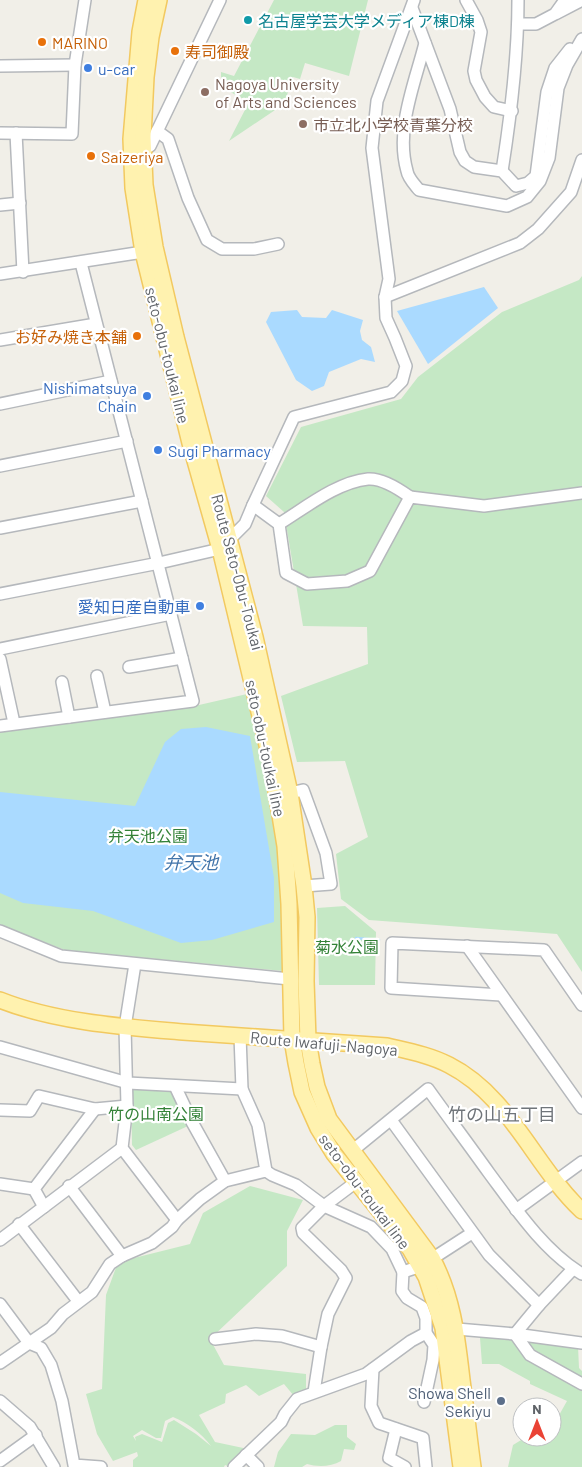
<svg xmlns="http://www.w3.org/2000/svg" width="582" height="1467" viewBox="0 0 582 1467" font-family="Barlow,'Noto Sans JP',sans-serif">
  <rect width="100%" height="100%" fill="#f1efe8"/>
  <g fill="#c5e8c5" fill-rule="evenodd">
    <polygon points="274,0 368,0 349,76 305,63 300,79 293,77 284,104 229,141 249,102 221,87 221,72 234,76"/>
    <polygon points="582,276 582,972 557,934 369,920 341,899 336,854 368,837 345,761 297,762 281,696 368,664 367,627 303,626 284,512 266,496 301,427 401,399 418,377 502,312 579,280"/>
    <polygon points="247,694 265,761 281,879 283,971 65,950 0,925 0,728 199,705"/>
    <polygon points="345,906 376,932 375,985 319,985 317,908"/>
    <polygon points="131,1086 173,1089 188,1126 136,1150 132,1145"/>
    <path d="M 250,1186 L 303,1200 L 287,1231 L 287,1266 L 210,1339 L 224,1365 L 306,1374 L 306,1390 L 294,1396 L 284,1384 L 259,1396 L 246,1385 L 226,1394 L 225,1403 L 199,1415 L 215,1442 L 248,1449 L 230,1467 L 225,1465 L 224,1467 L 133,1467 L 133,1460 L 138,1456 L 137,1452 L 113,1461 L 97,1434 L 86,1394 L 102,1389 L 106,1295 L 118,1262 L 190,1244 L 203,1213 ZM 173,1417 C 188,1423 201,1433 211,1446 L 196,1434 L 174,1420 L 168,1423 L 162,1442 L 142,1434 L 135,1437 L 136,1441 L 133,1436 L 142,1430 L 156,1438 L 161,1438 L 165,1421 Z"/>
    <polygon points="518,1337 578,1346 579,1368 582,1371 582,1467 508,1467 513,1445 526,1437 552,1437 552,1421 558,1417 567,1401 530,1384 530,1381 499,1364 482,1364 480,1338"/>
    <path d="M 335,1425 L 347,1425 L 347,1437 L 356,1444 L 354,1450 L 344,1449 L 341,1461 C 331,1467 317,1467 307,1464 L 302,1467 L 274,1467 L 278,1452 L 291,1434 L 315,1435 Z"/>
  </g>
  <g fill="#aadaff">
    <polygon points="484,287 498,308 428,364 397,311"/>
    <polygon points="297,310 302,317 326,318 332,310 363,320 360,331 362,340 371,347 375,362 361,359 329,372 324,386 312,391 296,380 266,322 271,312"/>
    <polygon points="206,727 250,736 274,878 274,922 212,940 181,943 93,911 23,903 0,893 0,792 135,806 165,742 181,729"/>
  </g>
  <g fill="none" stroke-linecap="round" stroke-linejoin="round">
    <polyline stroke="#aadaff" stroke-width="2.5" points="356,938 379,940"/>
    <g stroke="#b5b8bc" stroke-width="14">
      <g id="minor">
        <polyline points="466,0 477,20 481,32 474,71 476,80 485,97 494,107 512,111"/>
        <polyline points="412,8 450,109 460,152 465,161 474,167 502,171 516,186 528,183 536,176 547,92 555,68 570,49"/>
        <polyline points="557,13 582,0"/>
        <polyline points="518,24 536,24 555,14 565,0"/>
        <path d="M 425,43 C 415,83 395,129 407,171 C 408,178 415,185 419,190 L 507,206 L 527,197 L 540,181 L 549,158 L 558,88 L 567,65 L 582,39"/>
        <polyline points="0,66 75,65"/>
        <polyline points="157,131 168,139 188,198 207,240 222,249 254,249 278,244"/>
        <polyline points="0,133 72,134 75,65 85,0"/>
        <polyline points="16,133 23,272"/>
        <polyline points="143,150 150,146 220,0"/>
        <path d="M 502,171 C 511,114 518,57 518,0"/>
        <polyline points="0,205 20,203"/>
        <polyline points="0,274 143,252"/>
        <polyline points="385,297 520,243 538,229 571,192 582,160"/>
        <polyline points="0,340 96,324"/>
        <polyline points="0,404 111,381"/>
        <polyline points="0,466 127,441"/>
        <polyline points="253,505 294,417 391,392 402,381 406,366 395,338 386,318 385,297 389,279 372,148 377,101 414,0"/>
        <path d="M 279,524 C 305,508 337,482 368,479 C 382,478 399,489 410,497"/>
        <polyline points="0,528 142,501"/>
        <polyline points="0,594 159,563 220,549 245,524 253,505 279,524 286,573 307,584 347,581 370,571 410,497 484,506 582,493"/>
        <polyline points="0,649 171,614"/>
        <polyline points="0,659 14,723"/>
        <polyline points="129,667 182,658"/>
        <polyline points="97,676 105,712"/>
        <polyline points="62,682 69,717"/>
        <polyline points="0,726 193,701 81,263"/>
        <polyline points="290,793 303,790 326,853 331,884 304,886"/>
        <polyline points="0,931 61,956 290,979"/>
        <polyline points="467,946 582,1108"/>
        <polyline points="135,964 125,1027 127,1106 122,1148 177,1220"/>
        <polyline points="501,995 391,988 392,943 544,950 582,1005"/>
        <polyline points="240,1036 242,1089 258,1125 266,1171"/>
        <polyline points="0,1047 128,1083 242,1089"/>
        <polyline points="175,1086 192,1122 225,1181"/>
        <polyline points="0,1110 30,1111 39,1096 95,1109 127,1106"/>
        <polyline points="391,1120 489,1255 539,1305"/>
        <path d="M 352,1151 L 428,1089 C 448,1117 469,1145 489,1173 C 515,1208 544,1251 582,1274"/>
        <polyline points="0,1184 34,1189"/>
        <polyline points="69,1186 122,1256"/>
        <polyline points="44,1207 34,1189 95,1109"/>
        <polyline points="516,1210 582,1162"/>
        <polyline points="19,1224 78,1301"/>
        <polyline points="0,1240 122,1148"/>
        <polyline points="403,1272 402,1291 407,1298 422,1307 426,1318 426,1333 434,1345 433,1360 424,1402"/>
        <polyline points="0,1304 29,1343 41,1348 51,1365 62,1401 74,1465 101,1467"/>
        <polyline points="457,1329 515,1334 582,1343"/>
        <polyline points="515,1334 539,1305 573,1269"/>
        <polyline points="515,1334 530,1355 582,1384"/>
        <polyline points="215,1339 256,1334 282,1336 321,1347"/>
        <polyline points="0,1363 51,1328 63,1314 92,1292 110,1264 122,1256 152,1243 172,1227 177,1220 200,1199 225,1181 266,1171 272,1175 296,1185 324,1206 371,1227 392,1249 403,1272 421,1266 472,1233"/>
        <polyline points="373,1369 371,1406 379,1423 423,1438 426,1467"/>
        <polyline points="314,1392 321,1347 328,1314 346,1278 341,1270 303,1233 302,1228 324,1206 356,1182"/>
        <polyline points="0,1401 30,1427 54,1467"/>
        <polyline points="396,1429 389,1458 405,1467"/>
        <polyline points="246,1455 258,1467"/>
        <polyline points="0,1461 36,1435"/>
        <polyline points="234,1467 281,1422 285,1414 297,1399 366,1374 411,1341 426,1333"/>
      </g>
    </g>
    <g stroke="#f2c960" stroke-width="18">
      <g id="major">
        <polyline points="146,0 140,32 131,139 133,188 143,252 190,443 220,549 272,766 285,846 289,904 292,1039 296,1063 302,1092 318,1128 334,1154 410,1249 426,1277 443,1328 461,1467"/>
        <path d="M 159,0 L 151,37 L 146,77 L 143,137 L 145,185 L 155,247 L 176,337 L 255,637 L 290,793 L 304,886 L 307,917 L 306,981 L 308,1040 L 312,1064 L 317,1087 L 329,1119 L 432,1258 C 453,1297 457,1337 462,1380 C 466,1409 469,1438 473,1467"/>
        <path d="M 0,1000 C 55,1022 124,1027 183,1032 C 251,1037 319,1041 387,1046 C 408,1051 430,1055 449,1065 C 510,1096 534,1166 582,1211"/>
      </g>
    </g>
    <use href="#minor" stroke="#fff" stroke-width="11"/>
    <use href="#major" stroke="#fff2af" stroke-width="15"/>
  </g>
  <circle fill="#0f9aa8" stroke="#fff" stroke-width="2" cx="248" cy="20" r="5"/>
  <g fill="#e8710a" stroke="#fff" stroke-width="2">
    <circle cx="42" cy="42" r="5"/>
    <circle cx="175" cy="51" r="5"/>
    <circle cx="91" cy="156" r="5"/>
    <circle cx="137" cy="336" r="5"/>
  </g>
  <g fill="#3f7fe0" stroke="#fff" stroke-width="2">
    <circle cx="88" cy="68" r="5"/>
    <circle cx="147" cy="396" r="5"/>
    <circle cx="158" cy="450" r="5"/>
    <circle cx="200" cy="606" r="5"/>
  </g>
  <g fill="#8d6e63" stroke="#fff" stroke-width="2">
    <circle cx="205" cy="92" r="5"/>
    <circle cx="303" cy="124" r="5"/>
  </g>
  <circle fill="#5c6f8a" stroke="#fff" stroke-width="2" cx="501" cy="1401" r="5"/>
  <g text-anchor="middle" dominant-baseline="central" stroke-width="4.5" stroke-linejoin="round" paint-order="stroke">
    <g font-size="16" fill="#0d838f" stroke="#fff" text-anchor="start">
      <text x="258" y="20">名古屋学芸大学メディア棟D棟</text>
    </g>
    <g font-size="16" fill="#c56008" stroke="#fff" text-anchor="start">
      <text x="52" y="42">MARINO</text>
      <text x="185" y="51">寿司御殿</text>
      <text x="101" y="156">Saizeriya</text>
      <text x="127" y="336" text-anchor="end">お好み焼き本舗</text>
    </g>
    <g font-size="16" fill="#366cbe" stroke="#fff" text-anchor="start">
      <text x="98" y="68">u-car</text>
      <text x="137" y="387" text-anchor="end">Nishimatsuya<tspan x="137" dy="18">Chain</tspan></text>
      <text x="168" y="450">Sugi Pharmacy</text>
      <text x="190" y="606" text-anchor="end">愛知日産自動車</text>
    </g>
    <g font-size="16" fill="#785e54" stroke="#fff" text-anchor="start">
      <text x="215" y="83">Nagoya University<tspan x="215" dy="18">of Arts and Sciences</tspan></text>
      <text x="313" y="124">市立北小学校青葉分校</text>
    </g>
    <g font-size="16" fill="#5f6368" stroke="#fff">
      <text transform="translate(168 355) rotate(76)">seto-obu-toukai line</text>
      <text transform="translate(238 572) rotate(75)">Route Seto-Obu-Toukai</text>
      <text transform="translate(266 748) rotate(78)">seto-obu-toukai line</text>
      <text transform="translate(324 1043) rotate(5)">Route Iwafuji-Nagoya</text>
      <text transform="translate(365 1191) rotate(53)">seto-obu-toukai line</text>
    </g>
    <g font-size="16" fill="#348238" stroke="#fff">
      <text x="148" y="835">弁天池公園</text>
      <text x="347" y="946">菊水公園</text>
      <text x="156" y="1113">竹の山南公園</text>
    </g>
    <g font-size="16" fill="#4e5e75" stroke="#fff" text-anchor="end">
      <text x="491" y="1392">Showa Shell<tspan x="491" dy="18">Sekiyu</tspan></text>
    </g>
    <g font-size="18" font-style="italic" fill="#4174aa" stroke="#fff">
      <text x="191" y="862">弁天池</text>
    </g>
    <g font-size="18" fill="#70757a" stroke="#fff">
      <text x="502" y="1114">竹の山五丁目</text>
    </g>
  </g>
  <g transform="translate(537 1422)"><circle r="24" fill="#ffffff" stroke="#bfc1c3"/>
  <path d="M0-4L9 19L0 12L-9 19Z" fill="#ea4335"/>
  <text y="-8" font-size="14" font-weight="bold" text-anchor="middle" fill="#5f6368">N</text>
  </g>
</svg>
